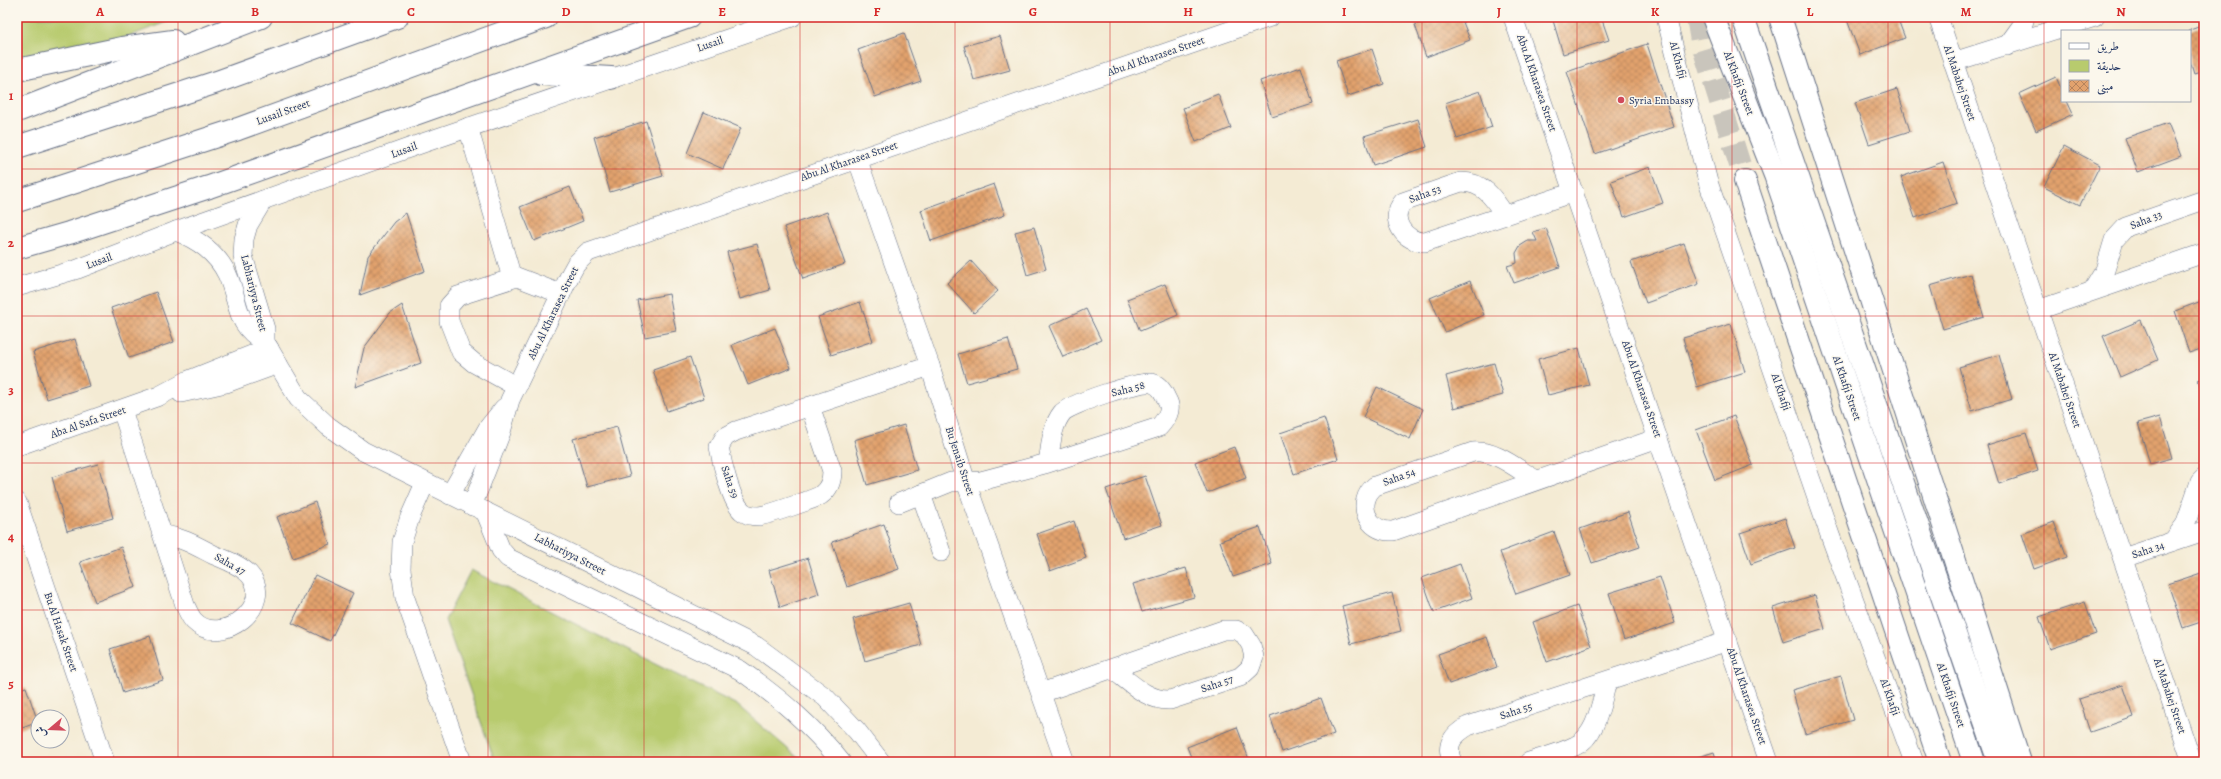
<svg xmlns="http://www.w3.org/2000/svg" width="2221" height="779" viewBox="0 0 2221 779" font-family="Alegreya,Amiri,serif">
  <defs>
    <pattern id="building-cross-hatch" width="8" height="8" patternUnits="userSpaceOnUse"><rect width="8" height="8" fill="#e2a26d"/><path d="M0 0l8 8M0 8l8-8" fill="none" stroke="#b6845d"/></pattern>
  </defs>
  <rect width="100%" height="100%" fill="#fbf7ec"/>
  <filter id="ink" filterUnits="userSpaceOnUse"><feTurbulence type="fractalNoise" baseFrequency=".025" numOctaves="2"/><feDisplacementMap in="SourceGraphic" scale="8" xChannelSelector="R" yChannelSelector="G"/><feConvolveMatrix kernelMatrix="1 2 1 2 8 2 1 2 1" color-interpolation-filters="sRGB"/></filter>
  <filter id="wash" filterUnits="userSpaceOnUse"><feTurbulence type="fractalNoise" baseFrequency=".012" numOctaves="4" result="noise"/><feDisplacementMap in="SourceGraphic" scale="16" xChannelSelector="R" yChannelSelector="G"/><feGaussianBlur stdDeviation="0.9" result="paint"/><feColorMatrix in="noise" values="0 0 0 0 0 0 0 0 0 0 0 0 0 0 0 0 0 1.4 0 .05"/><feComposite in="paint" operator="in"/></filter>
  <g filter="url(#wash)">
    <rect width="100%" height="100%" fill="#f4ebd4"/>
    <g fill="#b8cb6e" stroke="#6a7d66">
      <polygon points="17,17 179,17 17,80"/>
      <polygon points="471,570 585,629 737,705 803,762 495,762 445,620"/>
    </g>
    <g id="blocks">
      <g fill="url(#building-cross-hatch)">
        <polygon points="1436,17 1461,17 1470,40 1426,57 1415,25"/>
        <polygon points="1552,17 1601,17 1609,40 1563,54"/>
        <polygon points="1846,17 1897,17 1905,38 1860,55"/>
        <polygon points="2204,25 2204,71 2194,74 2190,61 2190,30"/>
        <polygon points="904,33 921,81 875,97 858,50"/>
        <polygon points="1000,36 1010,70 974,80 964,46"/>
        <polygon points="1647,44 1674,127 1595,154 1567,72"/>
        <polygon points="1372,49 1384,84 1348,96 1336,61"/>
        <polygon points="1301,67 1313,104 1272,117 1260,81"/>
        <polygon points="2056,77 2062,91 2062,101 2067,101 2073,114 2036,131 2019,94"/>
        <polygon points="1897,89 1910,131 1869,144 1855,103"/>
        <polygon points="1480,91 1492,127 1457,139 1445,103"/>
        <polygon points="1218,94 1231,128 1196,142 1183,108"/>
        <polygon points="704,112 741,128 723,169 687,153"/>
        <polygon points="1418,119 1427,147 1373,165 1364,136"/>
        <polygon points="646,121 663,176 610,192 594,137"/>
        <polygon points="2168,123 2181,156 2138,172 2125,138"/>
        <polygon points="2064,146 2100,165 2080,205 2044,187"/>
        <polygon points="1943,162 1957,203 1915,218 1901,177"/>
        <polygon points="1650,167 1663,203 1624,217 1611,181"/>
        <polygon points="994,184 1005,215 931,241 921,210"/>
        <polygon points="570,187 583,221 534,241 520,207"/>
        <polygon points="827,212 845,264 803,279 784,227"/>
        <polygon points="406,213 425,271 360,295 368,256 394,222"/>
        <polygon points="1034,227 1046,269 1027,275 1015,232"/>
        <polygon points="1546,228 1560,267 1514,283 1507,266 1517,263 1516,253 1520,246 1528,241 1537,241 1533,232"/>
        <polygon points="1684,243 1699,284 1646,303 1631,262"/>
        <polygon points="757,244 770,290 740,299 727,252"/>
        <polygon points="971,261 998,291 974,313 947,283"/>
        <polygon points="1971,274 1984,317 1943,329 1930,286"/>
        <polygon points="1470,281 1484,315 1445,332 1430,298"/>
        <polygon points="1165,284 1178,315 1140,331 1127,299"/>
        <polygon points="156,292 174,342 129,358 111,308"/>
        <polygon points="669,294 676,331 645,337 637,300"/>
        <polygon points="2204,300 2204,348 2189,353 2175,311"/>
        <polygon points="860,302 873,341 831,355 818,317"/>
        <polygon points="402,305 421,363 355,387 364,348 390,313"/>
        <polygon points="1086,309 1101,340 1063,357 1049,326"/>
        <polygon points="2141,320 2158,360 2120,377 2103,336"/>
        <polygon points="1731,324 1745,372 1697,387 1683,338"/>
        <polygon points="775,328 791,368 748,385 732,345"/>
        <polygon points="75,339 89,386 47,399 33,352"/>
        <polygon points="1008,339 1017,369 967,383 958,354"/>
        <polygon points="1579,348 1589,385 1548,395 1538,359"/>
        <polygon points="1999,355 2012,399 1972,411 1959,367"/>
        <polygon points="690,357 704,398 667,411 653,370"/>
        <polygon points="1494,363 1503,395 1454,408 1446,376"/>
        <polygon points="2204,378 2204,396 2198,380"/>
        <polygon points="1377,387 1423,409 1410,439 1363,417"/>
        <polygon points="1734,416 1753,465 1715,480 1696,430"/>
        <polygon points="2160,417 2172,458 2150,464 2138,423"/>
        <polygon points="1324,418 1338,459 1294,474 1280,433"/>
        <polygon points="904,425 917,470 867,485 854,440"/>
        <polygon points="617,427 630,476 587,487 573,439"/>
        <polygon points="2026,433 2038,471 1999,484 1987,445"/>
        <polygon points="1234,447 1246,478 1207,493 1195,462"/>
        <polygon points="98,464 113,518 67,531 52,477"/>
        <polygon points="1145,476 1162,525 1123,538 1106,489"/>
        <polygon points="315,502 330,544 293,558 277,517"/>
        <polygon points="1628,512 1640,547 1592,563 1580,529"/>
        <polygon points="1785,518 1795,548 1751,564 1740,533"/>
        <polygon points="1074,521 1086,558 1050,571 1037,534"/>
        <polygon points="2054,522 2067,557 2034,569 2022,534"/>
        <polygon points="884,524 899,569 847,587 832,542"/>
        <polygon points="1260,527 1272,564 1233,577 1220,541"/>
        <polygon points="1554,532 1570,575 1516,594 1500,552"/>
        <polygon points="121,547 136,587 95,602 80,562"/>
        <polygon points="808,558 819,594 780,607 769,570"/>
        <polygon points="1460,564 1472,598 1434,612 1422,578"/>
        <polygon points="1186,568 1194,597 1142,612 1133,584"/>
        <polygon points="2204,572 2204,621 2183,628 2168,584"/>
        <polygon points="315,575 353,593 330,641 292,623"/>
        <polygon points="1660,577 1675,623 1624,640 1609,593"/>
        <polygon points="1392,593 1401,631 1351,644 1342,606"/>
        <polygon points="1815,595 1825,629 1783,642 1773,608"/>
        <polygon points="2085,602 2096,634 2050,649 2039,617"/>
        <polygon points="909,603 921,645 865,661 853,619"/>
        <polygon points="1577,606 1591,646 1547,662 1533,622"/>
        <polygon points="150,636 163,680 123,693 110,649"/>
        <polygon points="1487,637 1497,667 1449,684 1438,654"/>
        <polygon points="1841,676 1853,720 1805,734 1792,690"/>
        <polygon points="2123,685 2134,717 2090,732 2079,699"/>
        <polygon points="26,687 38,722 17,730 17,690"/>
        <polygon points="1321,698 1334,734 1282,752 1270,716"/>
        <polygon points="1237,727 1250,762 1193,762 1187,747"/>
        <polygon points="1714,752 1717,762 1683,762"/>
      </g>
    </g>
  </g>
  <g filter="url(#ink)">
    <use href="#blocks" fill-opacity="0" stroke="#677187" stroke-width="1"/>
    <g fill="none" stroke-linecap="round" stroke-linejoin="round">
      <polyline stroke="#c9c5bc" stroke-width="22" stroke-dasharray="22 11" stroke-linecap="butt" points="1697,17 1701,41 1745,181"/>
      <g stroke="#677187" stroke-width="20">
        <g id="minor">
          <polyline points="1513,17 1769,762"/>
          <polyline points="1666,17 1708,182 1831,538 1914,762"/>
          <polyline points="1938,17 2192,762"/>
          <polyline points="2007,46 2023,24 2025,17"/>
          <polyline points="1953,62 2095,17"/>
          <polyline points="468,127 512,278"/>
          <polyline points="857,158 930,366 966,482 1065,762"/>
          <polyline points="263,200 248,225 244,239 243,256 265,329 265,342 298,398 328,426 363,451 756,646 825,697 857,731 881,762"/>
          <path d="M 1504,214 C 1493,197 1483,182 1461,182 L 1403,202 C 1388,219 1405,243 1425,242 L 1574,192"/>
          <path d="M 176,231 C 198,240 216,252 227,274 C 240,302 234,325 265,342"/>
          <polyline points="17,287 78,269 176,231 423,143 792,17"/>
          <polyline points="2093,290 2105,270 2114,240 2126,227 2204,200"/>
          <polyline points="2038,310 2204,253"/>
          <polyline points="517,387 474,363 461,352 449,321 449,306 458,296 517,277 561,294"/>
          <polyline points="181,393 226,383 278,364"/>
          <path d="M 810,406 L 832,471 C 832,481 829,489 821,495 C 815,499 767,515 759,516 C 754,516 746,515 742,511 C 731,501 722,463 719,447 L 725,437 L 736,431 L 930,366"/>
          <path d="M 122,410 L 185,605 C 187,609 190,617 194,621 C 221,649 277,604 249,574 C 240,565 226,560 214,555 C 198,547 182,537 163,535"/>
          <polyline points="17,446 159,396 189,380 269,348"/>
          <path d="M 1536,480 C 1517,469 1496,450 1473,452 L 1375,486 C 1355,502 1367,533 1393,531 L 1658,438"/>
          <polyline points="425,483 410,517 402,542 401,569 405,598 462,762"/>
          <polyline points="921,494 941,552"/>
          <polyline points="450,495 488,428 504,408"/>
          <polyline points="17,502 105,762"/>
          <path d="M 899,503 L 951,482 L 981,481 L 1048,463 L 1159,427 C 1166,419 1173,410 1167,400 C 1164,393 1159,384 1151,383 C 1139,381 1069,404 1062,413 C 1051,427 1051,447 1048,463"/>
          <polyline points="472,506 501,432 510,400 571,273 576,264 588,252 1270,17"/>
          <path d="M 485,511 L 501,550 L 508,558 L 740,670 C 778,697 812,725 841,762"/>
          <polyline points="2173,541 2185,525 2200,482 2204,478"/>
          <polyline points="2123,558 2204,531"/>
          <path d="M 1041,693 L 1223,630 L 1236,630 L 1244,634 L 1251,645 L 1254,657 L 1250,668 L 1240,677 L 1170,700 C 1147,701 1130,682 1112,669"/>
          <path d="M 1452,762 C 1445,744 1453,735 1468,726 L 1728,641"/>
          <path d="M 1529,762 C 1544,757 1561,753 1575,746 C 1597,736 1601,702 1607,682"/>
        </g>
      </g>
      <g stroke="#677187" stroke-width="24">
        <g id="highway">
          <polyline points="1713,17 1775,175 1974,762"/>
          <polyline points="1743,17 1999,762"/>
          <polyline points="1780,17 2020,762"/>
          <polyline points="17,70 122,48 173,41"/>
          <polyline points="541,74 611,78"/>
          <polyline points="17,111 261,17"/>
          <polyline points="17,147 217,82 397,17"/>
          <polyline points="1745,181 1940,762"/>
          <polyline points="17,201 238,129 546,17"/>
          <polyline points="17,248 69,233 209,187 689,17"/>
        </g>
      </g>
      <use href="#minor" stroke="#fff" stroke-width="19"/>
      <use href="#highway" stroke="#fff" stroke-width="22"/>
    </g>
  </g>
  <path fill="none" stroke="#d62828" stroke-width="1" stroke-opacity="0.55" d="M 178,17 L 178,762M 333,17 L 333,762M 488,17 L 488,762M 644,17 L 644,762M 800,17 L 800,762M 955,17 L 955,762M 1110,17 L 1110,762M 1266,17 L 1266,762M 1422,17 L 1422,762M 1577,17 L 1577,762M 1732,17 L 1732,762M 1888,17 L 1888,762M 2044,17 L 2044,762M 17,169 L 2204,169M 17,316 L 2204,316M 17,463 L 2204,463M 17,610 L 2204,610"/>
  <circle fill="#d1495b" stroke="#fbf7ec" stroke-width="1.5" cx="1621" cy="100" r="4"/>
  <g text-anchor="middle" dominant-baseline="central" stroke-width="3" stroke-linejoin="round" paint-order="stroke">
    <g font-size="11" fill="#1b2f5e" stroke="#fbf7ec">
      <text transform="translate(710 44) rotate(-19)">Lusail</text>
      <text transform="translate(1156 56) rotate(-19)">Abu Al Kharasea Street</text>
      <text transform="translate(1678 60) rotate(75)">Al Khafji</text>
      <text transform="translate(1537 83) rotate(71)">Abu Al Kharasea Street</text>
      <text transform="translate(1739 83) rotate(69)">Al Khafji Street</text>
      <text transform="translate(1960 83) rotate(71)">Al Mabahej Street</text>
      <text transform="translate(283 112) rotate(-20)">Lusail Street</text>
      <text transform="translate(404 150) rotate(-20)">Lusail</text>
      <text transform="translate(849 161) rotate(-19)">Abu Al Kharasea Street</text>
      <text transform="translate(1425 194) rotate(-20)">Saha 53</text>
      <text transform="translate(2146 220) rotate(-21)">Saha 33</text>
      <text transform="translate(99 261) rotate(-21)">Lusail</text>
      <text transform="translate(254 293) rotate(76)">Labhariyya Street</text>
      <text transform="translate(553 313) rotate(-64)">Abu Al Kharasea Street</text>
      <text transform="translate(1847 388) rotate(71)">Al Khafji Street</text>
      <text transform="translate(1128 389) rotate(-14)">Saha 58</text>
      <text transform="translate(1642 389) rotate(71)">Abu Al Kharasea Street</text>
      <text transform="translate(2065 390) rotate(71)">Al Mabahej Street</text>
      <text transform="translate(1781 392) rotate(71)">Al Khafji</text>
      <text transform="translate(88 422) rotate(-19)">Aba Al Safa Street</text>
      <text transform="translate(960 461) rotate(72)">Bu Jenaib Street</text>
      <text transform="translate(1399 477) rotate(-20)">Saha 54</text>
      <text transform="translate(730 482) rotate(71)">Saha 59</text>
      <text transform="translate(2148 550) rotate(-18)">Saha 34</text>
      <text transform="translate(570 554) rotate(27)">Labhariyya Street</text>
      <text transform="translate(230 564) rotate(30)">Saha 47</text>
      <text transform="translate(61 632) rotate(71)">Bu Al Hasak Street</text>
      <text transform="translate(1217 684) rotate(-18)">Saha 57</text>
      <text transform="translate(1951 695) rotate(71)">Al Khafji Street</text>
      <text transform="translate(1747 696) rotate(71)">Abu Al Kharasea Street</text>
      <text transform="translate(2170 696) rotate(71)">Al Mabahej Street</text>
      <text transform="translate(1890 697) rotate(70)">Al Khafji</text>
      <text transform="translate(1516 711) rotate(-18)">Saha 55</text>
    </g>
    <g font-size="11" fill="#1b2f5e" stroke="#fbf7ec" text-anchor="start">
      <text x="1629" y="100">Syria Embassy</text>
    </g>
  </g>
  <rect width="2221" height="779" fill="none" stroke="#fbf7ec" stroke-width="44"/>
  <rect x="2061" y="30" width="130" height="72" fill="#fbf7ec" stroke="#a1a7b3"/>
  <rect x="2069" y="43" width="20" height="6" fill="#ffffff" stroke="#a1a7b3"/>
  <text x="2097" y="50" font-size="12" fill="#1b2f5e">طريق</text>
  <rect x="2069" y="60" width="20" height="12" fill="#b8cb6e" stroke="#a1a7b3"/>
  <text x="2097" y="70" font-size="12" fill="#1b2f5e">حديقة</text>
  <rect x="2069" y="80" width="20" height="12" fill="url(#building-cross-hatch)" stroke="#a1a7b3"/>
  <text x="2097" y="90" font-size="12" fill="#1b2f5e">مبنى</text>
  <g transform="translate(50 729) rotate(251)"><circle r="19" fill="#fbf7ec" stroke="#a1a7b3"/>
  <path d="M0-3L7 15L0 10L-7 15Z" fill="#d1495b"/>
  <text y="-6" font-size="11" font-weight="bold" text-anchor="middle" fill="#1b2f5e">ش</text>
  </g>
  <rect x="22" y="22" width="2177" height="735" fill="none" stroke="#d62828" stroke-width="1.5"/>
  <g font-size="13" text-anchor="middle" font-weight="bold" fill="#d62828">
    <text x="100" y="16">A</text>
    <text x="255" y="16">B</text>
    <text x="411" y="16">C</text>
    <text x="566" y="16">D</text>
    <text x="722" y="16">E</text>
    <text x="877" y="16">F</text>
    <text x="1033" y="16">G</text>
    <text x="1188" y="16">H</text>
    <text x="1344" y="16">I</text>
    <text x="1499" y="16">J</text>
    <text x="1655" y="16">K</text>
    <text x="1810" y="16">L</text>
    <text x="1966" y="16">M</text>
    <text x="2121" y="16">N</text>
    <text x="11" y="100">1</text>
    <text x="11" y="247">2</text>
    <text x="11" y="394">3</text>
    <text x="11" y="541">4</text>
    <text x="11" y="688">5</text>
  </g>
</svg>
